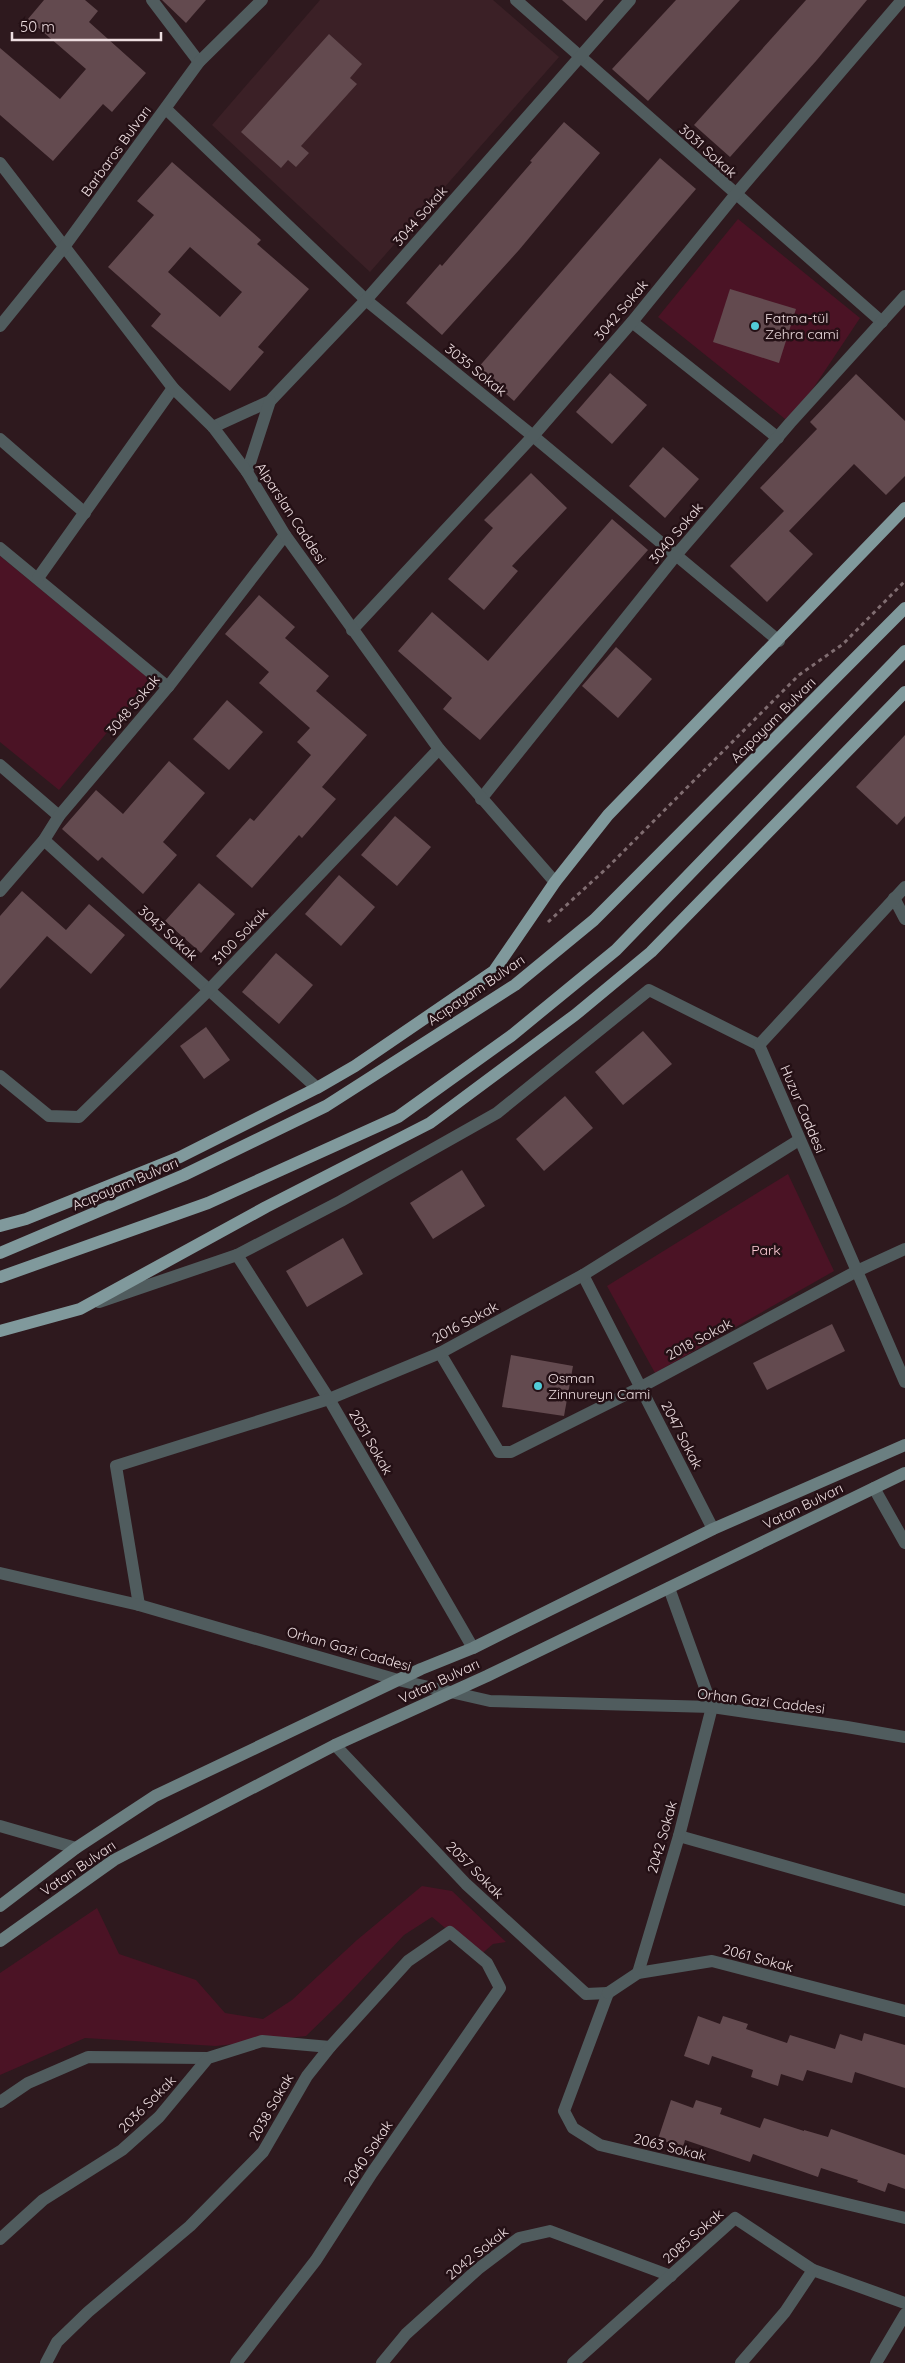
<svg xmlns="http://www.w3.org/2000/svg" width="905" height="2363" viewBox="0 0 905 2363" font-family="Quicksand,sans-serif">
  <rect width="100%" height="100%" fill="#2e191e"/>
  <polygon fill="#3b2026" points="320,0 493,0 559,57 370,272 212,125"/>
  <g fill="#4b1325">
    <polygon points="738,219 860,318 790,423 658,317"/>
    <polygon points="0,556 151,680 59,790 0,742"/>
    <polygon points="788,1174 834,1271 655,1373 607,1286"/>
    <polygon points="422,1886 452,1891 506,1942 493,1944 479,1956 432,1917 404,1935 341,2002 306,2036 216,2046 85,2038 0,2075 0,1973 97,1908 119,1954 196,1980 225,2013 263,2019 292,2000 357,1940"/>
  </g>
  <g fill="#634a4f" fill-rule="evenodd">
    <polygon points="44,0 85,0 98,11 89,22 146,73 112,112 103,104 53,161 0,115 0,48 60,99 86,69 28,19"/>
    <polygon points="162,0 206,0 186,23"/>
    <polygon points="562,0 604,0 586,21"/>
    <polygon points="676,0 740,0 648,101 612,69"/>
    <polygon points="806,0 867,0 816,61 730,157 694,125"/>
    <polygon points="329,34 362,64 350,78 357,84 301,146 309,153 296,167 288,160 281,168 241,132"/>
    <polygon points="564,122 600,153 519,250 442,335 406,303 440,264 442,266 532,162 530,161"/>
    <polygon points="660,158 696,189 514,401 477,369"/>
    <path d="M 172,162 L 261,240 L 257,244 L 309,289 L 258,347 L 264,352 L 230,391 L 151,326 L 161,314 L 108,267 L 154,215 L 137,201 ZM 190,247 L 242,292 L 220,317 L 168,272 Z"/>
    <polygon points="730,289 796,309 779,363 713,342"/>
    <polygon points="610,373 647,405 612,444 576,412"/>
    <polygon points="856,374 905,421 905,476 886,495 854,464 789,531 813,554 767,602 730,566 784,511 760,488 817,429 810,422"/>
    <polygon points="663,447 699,479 665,518 629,486"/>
    <polygon points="531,473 567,508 512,566 518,571 484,610 448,579 493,528 484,520"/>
    <polygon points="612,519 648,550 480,740 443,709 452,698 398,651 432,612 488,661"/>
    <polygon points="259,595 295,627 285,638 329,676 316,691 367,735 322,787 336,799 302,838 299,835 252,888 216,856 250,818 254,821 311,755 297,742 310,728 259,683 269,672 225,634"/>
    <polygon points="616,647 652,679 618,718 582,686"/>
    <polygon points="227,700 263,732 229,770 193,739"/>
    <polygon points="905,735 905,816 897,825 856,787"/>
    <polygon points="169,761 205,793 163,842 177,855 143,894 102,857 98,861 62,829 96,790 123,814"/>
    <polygon points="395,816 431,847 397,886 361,855"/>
    <polygon points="339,875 375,907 341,946 305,914"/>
    <polygon points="199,883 235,914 201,953 165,921"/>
    <polygon points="22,891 66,930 89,904 125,935 91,974 47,936 0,989 0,916"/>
    <polygon points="276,953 313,985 279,1024 242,992"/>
    <polygon points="206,1027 230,1060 204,1079 180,1046"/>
    <polygon points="643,1031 672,1064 623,1105 595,1072"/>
    <polygon points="565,1096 593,1128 544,1171 516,1139"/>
    <polygon points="462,1170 485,1206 433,1239 410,1203"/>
    <polygon points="343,1238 363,1274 307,1307 286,1271"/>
    <polygon points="832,1324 845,1351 767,1390 753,1363"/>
    <polygon points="511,1355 573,1366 564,1416 502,1407"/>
    <polygon points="698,2016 720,2024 723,2016 748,2024 746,2029 787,2043 790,2035 835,2049 840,2034 862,2041 864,2033 905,2045 905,2088 855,2072 852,2083 807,2070 803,2081 781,2074 778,2086 751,2077 753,2070 712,2056 709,2065 684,2056"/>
    <polygon points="671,2100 693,2108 696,2100 722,2108 720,2114 760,2128 764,2118 804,2131 804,2130 828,2137 831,2129 905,2155 905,2189 888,2183 885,2192 857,2182 858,2180 821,2168 818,2177 753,2154 750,2162 685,2140 683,2148 658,2139"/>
  </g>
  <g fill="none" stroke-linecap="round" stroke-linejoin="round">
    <polyline stroke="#806d71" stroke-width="3" stroke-dasharray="4 4" stroke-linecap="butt" points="548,922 608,867 782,692 799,675 843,644 905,581"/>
    <g stroke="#505c5e" stroke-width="12">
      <polyline points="152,0 199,62"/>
      <polyline points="516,0 882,322"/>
      <polyline points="166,109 366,300 533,436 779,641"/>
      <polyline points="632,322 778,438"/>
      <polyline points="213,427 270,401 366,300 630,0"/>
      <polyline points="0,439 85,513"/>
      <polyline points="247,472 270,401"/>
      <polyline points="0,548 168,687"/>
      <polyline points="38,578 173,388"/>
      <polyline points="352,630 533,436 632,322 735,195 902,0"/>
      <polyline points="0,765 59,816"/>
      <polyline points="481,799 677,554 790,423 905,296"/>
      <polyline points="44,840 317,1088"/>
      <polyline points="0,891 44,840 59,816 168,687 285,535"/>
      <polyline points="894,898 905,919"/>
      <polyline points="0,1076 49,1116 79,1117 209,990 439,749"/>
      <polyline points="237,1255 329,1399 473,1648"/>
      <polyline points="583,1275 713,1529"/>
      <polyline points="99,1302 237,1255 341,1201 497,1113 649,990 759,1045"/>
      <polyline points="440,1353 499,1452 511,1452 641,1387 857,1271 905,1249"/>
      <polyline points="874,1488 905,1543"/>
      <polyline points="139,1605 116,1466 329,1399 440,1353 583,1275 799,1140"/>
      <polyline points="335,1745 466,1884 586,1994 608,1993"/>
      <polyline points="0,1826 76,1848"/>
      <polyline points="679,1836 905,1900"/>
      <polyline points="638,1973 679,1836 712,1707 669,1588"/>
      <polyline points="608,1993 564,2111 573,2128 600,2145 905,2218"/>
      <polyline points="608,1993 638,1973 712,1961 905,2011"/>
      <polyline points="0,2102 28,2083 88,2057 208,2058"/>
      <polyline points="0,2239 43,2200 122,2150 159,2117 208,2058 262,2041 330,2047"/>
      <polyline points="46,2363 57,2342 88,2312 190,2226 263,2152 307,2076 330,2047 408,1961 450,1932 487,1963 500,1988 372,2173 316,2260 236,2363"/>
      <polyline points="382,2363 406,2334 478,2269 519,2238 550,2231 671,2276"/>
      <polyline points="573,2363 735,2218 813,2270 905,2303"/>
      <polyline points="741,2363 785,2312 813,2270"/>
      <polyline points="876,2363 905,2314"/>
    </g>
    <g stroke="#505c5e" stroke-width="12">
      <polyline points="0,163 173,388 213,427 247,472 285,535 439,749 555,882"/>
      <polyline points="0,326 64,247 199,62 262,0"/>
      <polyline points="905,887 759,1045 905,1382"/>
      <polyline points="0,1573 139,1605 398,1680 490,1701 712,1707 847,1727 905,1737"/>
    </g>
    <g stroke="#6b7f81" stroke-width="12">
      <polyline points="0,1906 76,1848 155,1796 421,1669 473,1648 713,1529 905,1445"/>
      <polyline points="0,1941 114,1860 335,1745 487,1676 905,1473"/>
    </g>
    <g stroke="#80999c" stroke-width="12">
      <polyline points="0,1226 26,1219 180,1157 317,1088 355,1066 494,971 555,882 608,815 905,508"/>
      <polyline points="0,1253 184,1175 326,1106 515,985 594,920 905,608"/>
      <polyline points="0,1277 208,1203 398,1117 511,1036 616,950 905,651"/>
      <polyline points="0,1331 80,1309 266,1207 430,1123 575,1015 651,952 905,692"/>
    </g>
  </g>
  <g fill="#52cbd8" stroke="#241015" stroke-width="2">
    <circle cx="755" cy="326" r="5"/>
    <circle cx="538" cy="1386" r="5"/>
  </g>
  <g text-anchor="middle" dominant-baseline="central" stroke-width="5" stroke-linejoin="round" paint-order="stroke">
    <g font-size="14" fill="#eddde0" stroke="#241015">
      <text transform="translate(116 151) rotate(-54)">Barbaros Bulvarı</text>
      <text transform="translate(708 151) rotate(42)">3031 Sokak</text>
      <text transform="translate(420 216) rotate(-49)">3044 Sokak</text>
      <text transform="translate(621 310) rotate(-50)">3042 Sokak</text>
      <text transform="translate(476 370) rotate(39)">3035 Sokak</text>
      <text transform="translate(291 513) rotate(57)">Alparslan Caddesi</text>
      <text transform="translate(676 533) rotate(-50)">3040 Sokak</text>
      <text transform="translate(133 705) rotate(-50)">3048 Sokak</text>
      <text transform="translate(773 720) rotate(-45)">Acıpayam Bulvarı</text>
      <text transform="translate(168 933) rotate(42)">3043 Sokak</text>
      <text transform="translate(240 936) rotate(-46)">3100 Sokak</text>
      <text transform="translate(476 990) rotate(-34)">Acıpayam Bulvarı</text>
      <text transform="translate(803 1109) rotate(67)">Huzur Caddesi</text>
      <text transform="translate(125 1184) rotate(-23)">Acıpayam Bulvarı</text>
      <text transform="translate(465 1322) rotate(-28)">2016 Sokak</text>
      <text transform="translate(699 1339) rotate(-28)">2018 Sokak</text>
      <text transform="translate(682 1435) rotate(63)">2047 Sokak</text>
      <text transform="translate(371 1442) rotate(60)">2051 Sokak</text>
      <text transform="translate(803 1506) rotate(-26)">Vatan Bulvarı</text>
      <text transform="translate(349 1649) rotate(16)">Orhan Gazi Caddesi</text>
      <text transform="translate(439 1681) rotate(-25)">Vatan Bulvarı</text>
      <text transform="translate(761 1701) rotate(7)">Orhan Gazi Caddesi</text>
      <text transform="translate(662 1837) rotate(-74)">2042 Sokak</text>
      <text transform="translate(78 1868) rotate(-34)">Vatan Bulvarı</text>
      <text transform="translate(475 1870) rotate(45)">2057 Sokak</text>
      <text transform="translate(758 1958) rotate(15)">2061 Sokak</text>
      <text transform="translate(147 2104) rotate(-45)">2036 Sokak</text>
      <text transform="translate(271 2107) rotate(-60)">2038 Sokak</text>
      <text transform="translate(670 2147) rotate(14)">2063 Sokak</text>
      <text transform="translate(368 2153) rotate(-56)">2040 Sokak</text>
      <text transform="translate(693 2236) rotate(-41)">2085 Sokak</text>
      <text transform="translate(477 2253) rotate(-39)">2042 Sokak</text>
    </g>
    <g font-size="14" fill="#eddde0" stroke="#241015" text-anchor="start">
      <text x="765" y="318">Fatma-tül<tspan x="765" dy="16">Zehra cami</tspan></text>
      <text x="548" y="1378">Osman<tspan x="548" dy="16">Zinnureyn Cami</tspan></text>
    </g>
    <g font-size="14" fill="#feccd6" stroke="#241015">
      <text x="766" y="1250">Park</text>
    </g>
  </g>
  <path d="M12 32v8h149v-8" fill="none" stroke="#eddde0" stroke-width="2.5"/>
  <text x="20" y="32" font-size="15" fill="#eddde0" stroke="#241015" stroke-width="4" paint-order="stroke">50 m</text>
</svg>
